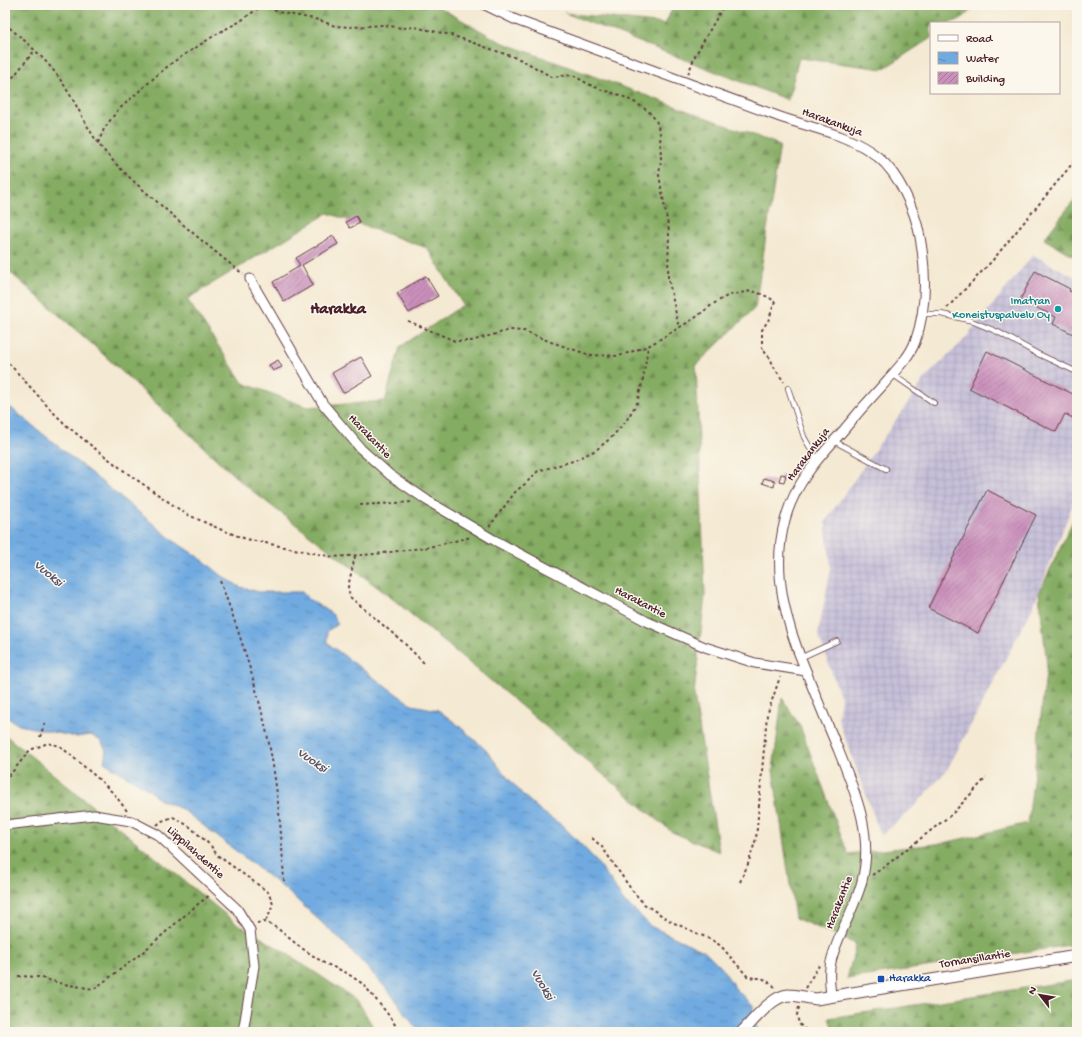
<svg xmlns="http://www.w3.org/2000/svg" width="1082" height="1037" viewBox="0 0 1082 1037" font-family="'Gochi Hand',sans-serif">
  <defs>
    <pattern id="industrial-grid" width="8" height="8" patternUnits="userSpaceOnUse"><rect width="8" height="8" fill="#c6c0d9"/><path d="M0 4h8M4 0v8" fill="none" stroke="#aca5ba"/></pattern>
    <pattern id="forest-firs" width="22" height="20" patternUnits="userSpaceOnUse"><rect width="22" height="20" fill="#84ac62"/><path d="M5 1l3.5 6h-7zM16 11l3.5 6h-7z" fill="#6e8b51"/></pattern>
    <pattern id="water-ripples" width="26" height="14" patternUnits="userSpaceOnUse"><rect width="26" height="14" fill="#6faae0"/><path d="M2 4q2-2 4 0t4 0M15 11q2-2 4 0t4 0" fill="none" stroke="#5d8ab6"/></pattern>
    <pattern id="building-hatch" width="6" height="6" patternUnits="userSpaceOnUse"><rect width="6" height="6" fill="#ca90bc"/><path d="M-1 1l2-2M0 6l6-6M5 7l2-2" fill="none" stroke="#a67599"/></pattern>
  </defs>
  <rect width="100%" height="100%" fill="#fbf7ec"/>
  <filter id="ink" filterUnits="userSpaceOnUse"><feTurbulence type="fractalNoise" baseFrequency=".025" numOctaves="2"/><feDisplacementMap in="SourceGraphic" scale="8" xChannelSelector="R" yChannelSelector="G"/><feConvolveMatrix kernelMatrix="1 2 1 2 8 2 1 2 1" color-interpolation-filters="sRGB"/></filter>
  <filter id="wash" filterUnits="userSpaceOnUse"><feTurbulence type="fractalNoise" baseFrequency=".012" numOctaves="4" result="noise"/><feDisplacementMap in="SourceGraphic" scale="16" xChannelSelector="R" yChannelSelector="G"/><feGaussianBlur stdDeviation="0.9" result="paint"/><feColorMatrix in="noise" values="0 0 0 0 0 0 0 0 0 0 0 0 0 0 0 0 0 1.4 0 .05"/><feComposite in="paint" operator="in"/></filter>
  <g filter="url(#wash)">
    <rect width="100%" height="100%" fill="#f4e9d2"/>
    <polygon fill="url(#industrial-grid)" points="1033,255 1077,278 1077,470 1075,475 1074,501 1032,609 947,770 915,806 881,836 838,719 841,698 818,634 831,568 825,522 925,378 965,339"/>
    <g fill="url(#forest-firs)" stroke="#676646" fill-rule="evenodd">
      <path d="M 5,5 L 435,5 L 501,42 L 780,145 L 755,308 L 696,365 L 705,595 L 694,694 L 719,852 L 672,832 L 394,600 L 242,483 L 92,344 L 5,268 ZM 328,213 L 427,248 L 463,305 L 400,347 L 385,401 L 307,407 L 243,383 L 187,299 Z"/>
      <path d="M 674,5 L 974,5 C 962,24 951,23 931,23 L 931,38 L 883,69 L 799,58 L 788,100 L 565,13 L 665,24 Z"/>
      <polygon points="1077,196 1077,258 1044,239"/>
      <polygon points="1077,512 1077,944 847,979 856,944 795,918 773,770 782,698 800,726 848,854 944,843 1028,823 1047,665 1039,593"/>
      <polygon points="5,735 236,923 280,949 358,1001 376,1032 5,1032"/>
      <polygon points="1077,980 1077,1032 834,1032 829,1018"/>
    </g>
    <polygon fill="url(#water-ripples)" stroke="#5c6486" points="5,403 174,541 204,561 221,575 240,587 259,592 302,592 310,600 332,614 338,624 327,631 327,643 370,675 412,705 438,710 458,725 487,751 502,771 523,795 542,812 563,826 592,856 614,885 624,902 639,914 650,926 706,952 721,967 735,988 753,1006 753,1019 759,1032 419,1032 388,990 342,941 285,889 182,809 158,799 149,790 104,762 106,750 101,741 91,735 76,737 19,725 5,716"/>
    <g id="blocks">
      <g fill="url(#building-hatch)">
        <polygon points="356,216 360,223 350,228 346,222"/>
        <polygon points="333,236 338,244 302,265 313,285 284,302 273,282 300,266 296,258"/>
        <polygon points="1035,271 1070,289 1069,291 1077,294 1077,330 1075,335 1053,324 1056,317 1020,300"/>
        <polygon points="426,276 438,296 409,313 397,293"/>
        <polygon points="987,351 1077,396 1077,420 1065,414 1056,432 969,388"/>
        <polygon points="361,357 372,376 343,393 332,373"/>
        <polygon points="278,360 282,367 273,371 269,365"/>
        <polygon points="781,474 786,475 784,482 779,481"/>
        <polygon points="764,478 775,481 774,487 762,483"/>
        <polygon points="987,490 1036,515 978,633 928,608"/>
      </g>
    </g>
  </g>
  <g filter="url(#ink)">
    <use href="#blocks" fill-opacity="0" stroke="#643d44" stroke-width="1"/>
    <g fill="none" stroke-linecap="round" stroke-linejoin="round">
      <g stroke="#643d44" stroke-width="6">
        <g id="service">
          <polyline points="922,314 941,314 969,320 998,332 1036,353 1077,372"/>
          <polyline points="892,374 934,403"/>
          <polyline points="788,388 804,437 817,460"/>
          <polyline points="834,441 886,469"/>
          <polyline points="800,658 837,641"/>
        </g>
      </g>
      <g stroke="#643d44" stroke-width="11">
        <g id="minor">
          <path d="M 485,5 L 516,20 C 604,53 692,84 780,117 C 812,128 851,135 878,157 C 899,174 915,210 920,237 C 926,270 927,309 915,342 C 909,358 894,372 883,385 C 869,400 855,416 842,432 C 818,458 794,485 785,520 C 771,571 786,624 806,671"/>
          <path d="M 250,279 L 323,404 L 361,449 L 390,475 L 428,501 L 494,540 L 646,621 L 705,647 L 755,663 L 806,671 C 816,697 827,723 838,749 C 855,792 874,834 862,881 C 855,909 837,935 831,962 C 828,973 830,985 831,996"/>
          <polyline points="5,825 94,815 131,821 158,835 237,909 250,930 254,966 243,1032"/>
        </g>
      </g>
      <g stroke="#643d44" stroke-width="13">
        <path id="tertiary" d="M 742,1032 C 753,1021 772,996 788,995 C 797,995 807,998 816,999 L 1077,956"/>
      </g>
      <g stroke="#643d44" stroke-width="2" stroke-dasharray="3 3" stroke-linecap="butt">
        <polyline points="263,5 278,12 319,20 335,26 353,27 384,25 402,28 414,27 451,35 522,60 552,77 573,75 588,84 602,90 620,95 636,103 648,111 656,120 660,133 661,159 659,175 669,231 668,277 679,328"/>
        <path d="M 5,24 C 28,43 52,64 67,90 C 78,107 86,126 98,143 C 116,167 140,187 163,207 C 189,230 215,252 243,274"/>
        <polyline points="688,74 695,56 724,5"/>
        <polyline points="5,87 35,50"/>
        <polyline points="98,143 104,129 117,111 156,76 173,62 220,32 239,22 263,5"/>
        <polyline points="947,308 992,261 1077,158"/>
        <polyline points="408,321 455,341 471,341 510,330 524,331 551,342 590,355 619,356 648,346 662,338 695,318 713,304 729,295 752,291 764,295 775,301 769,319 762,330 762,349 770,358 774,367 784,382"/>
        <polyline points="5,359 50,409 67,426 93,447 127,473 186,514 222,530 246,539 333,557 375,554 429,547 471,537"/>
        <polyline points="360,505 413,502"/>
        <polyline points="489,527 516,491 525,484 538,471 573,461 596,450 612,437 626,421 637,403 643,379 648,346"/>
        <polyline points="355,556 348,587 350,597 403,642 426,665"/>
        <path d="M 220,581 C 236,623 250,665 261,709 C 276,765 281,823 284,881"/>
        <polyline points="40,737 45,722"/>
        <polyline points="5,781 30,750 48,743 60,746 101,781 115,795 127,811"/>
        <polyline points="157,825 162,821 173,817 189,826 211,846 217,855 268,892 273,904 269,915 265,922"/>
        <polyline points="592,838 602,847 631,889 644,904 672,922 712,940 721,946 747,976 754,978 762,978 773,985 776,989"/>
        <polyline points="872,875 884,867 952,814 986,778"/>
        <polyline points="740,882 748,864 756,839 767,715 780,677"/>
        <polyline points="257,923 265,922 277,928 300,947 324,963 345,972 363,984 387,1013 400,1032"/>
        <polyline points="18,976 38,977 63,984 94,989 137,957 198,904 210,895"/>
        <polyline points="805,988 820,964"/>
        <polyline points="799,1007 797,1015 799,1024 808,1032"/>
      </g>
      <use href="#service" stroke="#fff" stroke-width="4.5"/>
      <use href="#minor" stroke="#fff" stroke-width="9"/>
      <use href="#tertiary" stroke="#fff" stroke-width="11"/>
    </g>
  </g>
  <circle fill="#0f9aa8" stroke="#fbf7ec" stroke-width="1.5" cx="1058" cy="309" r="4"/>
  <rect fill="#1a4fb4" stroke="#fbf7ec" stroke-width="1.5" x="877" y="975" width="8" height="8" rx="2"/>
  <g text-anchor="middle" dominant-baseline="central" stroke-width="3" stroke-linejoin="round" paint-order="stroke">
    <g font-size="12" fill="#4a1f2b" stroke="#fbf7ec">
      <text transform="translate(832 123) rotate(20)">Harakankuja</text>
      <text transform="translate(369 437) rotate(46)">Harakantie</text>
      <text transform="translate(809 455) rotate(-53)">Harakankuja</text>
      <text transform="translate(640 603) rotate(27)">Harakantie</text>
      <text transform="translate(195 853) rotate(42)">Liippilahdentie</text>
      <text transform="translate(840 903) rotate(-69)">Harakantie</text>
      <text transform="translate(975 960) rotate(-9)">Tornansillantie</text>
    </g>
    <g font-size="12" fill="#0d838f" stroke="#fbf7ec" text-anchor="end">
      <text x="1050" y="302">Imatran<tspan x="1050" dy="14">Koneistuspalvelu Oy</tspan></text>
    </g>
    <g font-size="12" fill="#164399" stroke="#fbf7ec" text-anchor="start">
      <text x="889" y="979">Harakka</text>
    </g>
    <g font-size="13" font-style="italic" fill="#57506a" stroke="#fbf7ec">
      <text transform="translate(48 574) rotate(39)">Vuoksi</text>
      <text transform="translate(312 761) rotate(34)">Vuoksi</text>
      <text transform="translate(542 985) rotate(59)">Vuoksi</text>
    </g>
    <g font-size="16" font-weight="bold" fill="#4a1f2b" stroke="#fbf7ec">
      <text x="338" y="310">Harakka</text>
    </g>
  </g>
  <rect width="1082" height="1037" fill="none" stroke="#fbf7ec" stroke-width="20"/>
  <rect x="930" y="22" width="130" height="72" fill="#fbf7ec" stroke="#b4a19f"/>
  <rect x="938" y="35" width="20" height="6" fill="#ffffff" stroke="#b4a19f"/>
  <text x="966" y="42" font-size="12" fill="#4a1f2b">Road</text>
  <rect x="938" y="52" width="20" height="12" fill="url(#water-ripples)" stroke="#b4a19f"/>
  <text x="966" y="62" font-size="12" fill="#4a1f2b">Water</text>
  <rect x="938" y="72" width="20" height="12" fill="url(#building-hatch)" stroke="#b4a19f"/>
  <text x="966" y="82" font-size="12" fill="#4a1f2b">Building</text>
  <g transform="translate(1040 995) rotate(301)" stroke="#fbf7ec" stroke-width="3" paint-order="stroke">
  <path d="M0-3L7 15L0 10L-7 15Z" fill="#4a1f2b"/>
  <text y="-6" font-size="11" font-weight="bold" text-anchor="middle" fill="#4a1f2b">N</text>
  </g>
</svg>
